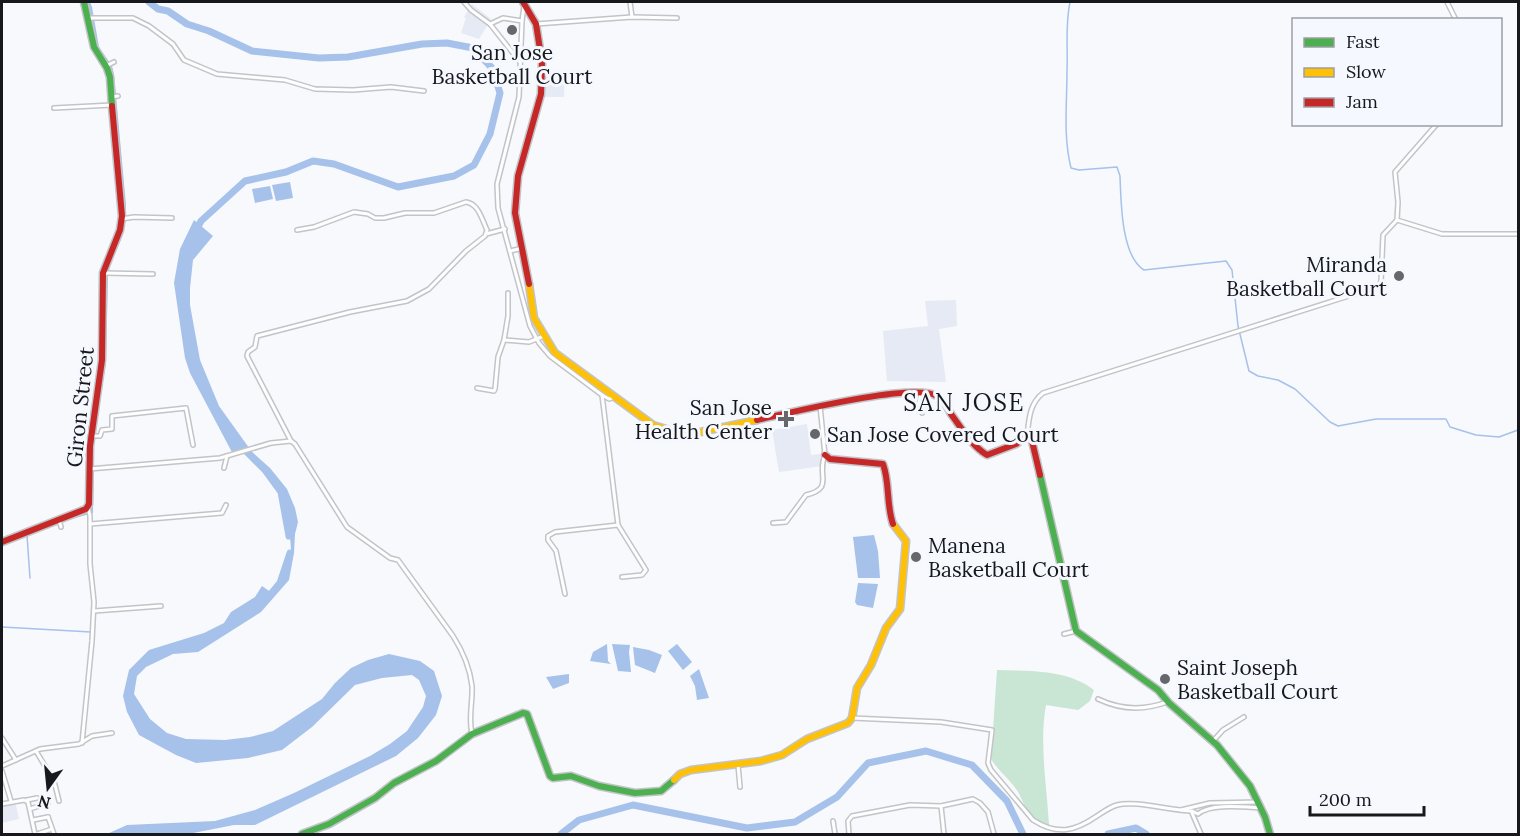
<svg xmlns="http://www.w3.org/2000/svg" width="1520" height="836" viewBox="0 0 1520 836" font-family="Lora,serif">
  <rect width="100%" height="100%" fill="#f7f9fc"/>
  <g fill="#e5eaf4">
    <polygon points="472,4 491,19 479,39 461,33 466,18 464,17"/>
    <polygon points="546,73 565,73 564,97 545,97"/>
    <polygon points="956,300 957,326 939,329 946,382 887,381 883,331 928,326 925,301"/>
    <polygon points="807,424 811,455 820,454 822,466 779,472 772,430"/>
    <polygon points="15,801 19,819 2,823 2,805"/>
  </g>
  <path fill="#c9e5d4" d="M 997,670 C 1030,671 1067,669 1094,690 L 1090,701 L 1078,710 L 1046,705 C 1039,742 1047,788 1049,825 C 1028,822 1027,808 1018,792 C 1011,780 998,771 991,759 Z"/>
  <g fill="#a6c1ea">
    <path d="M 85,2 L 90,2 L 92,7 L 99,47 L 112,66 L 114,74 L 126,205 L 125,219 L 122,237 L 110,265 L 108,275 L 106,363 L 94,437 L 93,513 C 75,518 11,536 2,547 L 3,543 L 10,540 L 86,512 L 90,505 L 92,438 L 104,352 L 105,274 L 121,231 L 111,77 L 95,46 Z"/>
    <polygon points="290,182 293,198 276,201 272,185"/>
    <polygon points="270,186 273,199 255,203 252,189"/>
    <path d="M 194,220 L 213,236 L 193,260 L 190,288 L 190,305 L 200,360 L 219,406 L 252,452 L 270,468 L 287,489 L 295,508 L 298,522 L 295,534 L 294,553 L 289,580 L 261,612 L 198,652 L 173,654 L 146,667 L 137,676 L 134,694 L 150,719 L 167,733 L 186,739 L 225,740 L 250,737 L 273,731 L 322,699 L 335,683 L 351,668 L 368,660 L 389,654 L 420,661 L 434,671 L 442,696 L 436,715 L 418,738 L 396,756 L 255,825 L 234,825 L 188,834 L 107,834 L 127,825 L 215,821 L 255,810 L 294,793 L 370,756 L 390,744 L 407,731 L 423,707 L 426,696 L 419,680 L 412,675 L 382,678 L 355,685 L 312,727 L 282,750 L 248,758 L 196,763 L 176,755 L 139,735 L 127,712 L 123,696 L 129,670 L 149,650 L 204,633 L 224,623 L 231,612 L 255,597 L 262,586 L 272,593 C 280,584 289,569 291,556 C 292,546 286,501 281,492 C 274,476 257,462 244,450 L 234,456 L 190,373 L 185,358 L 174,283 L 180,249 Z"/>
    <polygon points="874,535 878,551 880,578 858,578 853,537"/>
    <polygon points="858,583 878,584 873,608 857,605 855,602"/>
    <polygon points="607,644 608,661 611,664 590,661 593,652"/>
    <polygon points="612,644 630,645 629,652 631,672 618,671"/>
    <polygon points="677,644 692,662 683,670 668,651"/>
    <polygon points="633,647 649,650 662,655 655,673 635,665"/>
    <polygon points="699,669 709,698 697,700 695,686 690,676"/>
    <polygon points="569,674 569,683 553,689 546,677"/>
  </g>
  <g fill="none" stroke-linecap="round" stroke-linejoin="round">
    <g stroke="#a6c1ea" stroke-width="1.5">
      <path d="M 1070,2 C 1065,25 1068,47 1067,71 C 1067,104 1063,136 1071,168 L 1079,170 L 1117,167 L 1120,176 C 1121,201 1121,256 1144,270 L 1226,261 L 1232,270 L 1238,326 L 1249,371 L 1258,376 L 1278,380 L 1295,389 L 1330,422 L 1338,426 L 1376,419 L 1446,419 L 1450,427 L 1476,435 L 1499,437 L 1518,430"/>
      <polyline points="27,535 30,578"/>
      <polyline points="2,627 91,632"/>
    </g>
    <g stroke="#a6c1ea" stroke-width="7">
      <polyline points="149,2 158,9 168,11 187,24 209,31 252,51 319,58 348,57 422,44 447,43 473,48 492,68 500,93 490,134 474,165 454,176 398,187 334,164 313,161 286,172 245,181 201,221 195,232"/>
      <polyline points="241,446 265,470 281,492 289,536"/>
      <polyline points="266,600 280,583 290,553"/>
      <polyline points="561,834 579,820 633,805 747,828 795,822 837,797 868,763 926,751 972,765 1007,801 1023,834"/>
      <polyline points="1108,834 1136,828 1146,834"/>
    </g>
    <g stroke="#c2c4c7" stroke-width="6">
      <g id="street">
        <polyline points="464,2 471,10 490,24 503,18 522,21 524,6"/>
        <polyline points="630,2 632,17"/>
        <polyline points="1447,2 1456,20"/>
        <polyline points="89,18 133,18 149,26 173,44 184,60 217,74 285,80 315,89 353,90 391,87 424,91"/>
        <polyline points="522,21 519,97 497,184 498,208 530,326 539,343 550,356 602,395 609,399 614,397"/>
        <polyline points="490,24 520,62"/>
        <polyline points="536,24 632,17 677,18"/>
        <polyline points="106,66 114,62"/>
        <polyline points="111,97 118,96"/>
        <polyline points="54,108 112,105"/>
        <polyline points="121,219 134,217 172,218"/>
        <polyline points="1397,220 1398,202 1395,172 1437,124"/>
        <polyline points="486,234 505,229"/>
        <polyline points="510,251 523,248"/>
        <polyline points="104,273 153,274"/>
        <polyline points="504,340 529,342 544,336"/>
        <polyline points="477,388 494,391 495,389 498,357 504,340 508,316 508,293"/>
        <polyline points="921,392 919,403 922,413"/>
        <polyline points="602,395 618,525 646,570 642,575 622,577"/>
        <polyline points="91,436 100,436 102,430 112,429 112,416 186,408 193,445"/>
        <path d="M 1027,436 C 1029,420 1029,404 1043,393 L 1377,287 L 1381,282 L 1383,235 L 1397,220 L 1442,234 L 1518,234"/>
        <path d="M 291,441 L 247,356 L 248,352 L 255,347 L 257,336 L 350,312 L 407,301 L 429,289 L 466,251 L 485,236 L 487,230 C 482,220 479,204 466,202 L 434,213 L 405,213 L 384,218 L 375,218 L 368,214 L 354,212 L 314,227 L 297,230"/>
        <polyline points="224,468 227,456"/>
        <path d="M 89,469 L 220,458 L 271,443 L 291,441 L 295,444 L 347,527 L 390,558 L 398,560 L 453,636 C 462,650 470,669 472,686 C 473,702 468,717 472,734"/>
        <polyline points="59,520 61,527"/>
        <path d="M 773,523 L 786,522 L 806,495 C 835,488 816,475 825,455 L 820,406"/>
        <polyline points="90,524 222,513 226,505"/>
        <polyline points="565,594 556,551 548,540 548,536 555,532 618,525"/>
        <polyline points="94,611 161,606"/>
        <polyline points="1064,634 1076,631"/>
        <path d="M 1098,699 C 1121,710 1143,711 1167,702"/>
        <path d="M 852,718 L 941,722 L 992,730 L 988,763 L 991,770 L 1033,820 C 1058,836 1075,831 1097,816 C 1103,812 1110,807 1117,805 C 1136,800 1171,811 1192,811 L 1198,814 C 1210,803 1244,807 1261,808"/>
        <polyline points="2,738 16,760"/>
        <polyline points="1213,741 1223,730 1244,717"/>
        <polyline points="82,743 92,641 94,602 90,564 90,516 88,507"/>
        <polyline points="36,751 54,781 59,801"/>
        <polyline points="738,765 740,787"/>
        <polyline points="2,766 40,749 79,744 92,736 112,733"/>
        <polyline points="2,771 11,801"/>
        <polyline points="27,800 37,798"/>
        <polyline points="2,804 24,800 28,802 35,834"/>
        <polyline points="941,806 944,834"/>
        <polyline points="30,809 48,803"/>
        <polyline points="1181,810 1210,803 1259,802"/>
        <polyline points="1192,813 1201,834"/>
        <polyline points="48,817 54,834"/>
        <polyline points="33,820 48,817"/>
        <polyline points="833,821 835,834"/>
        <polyline points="37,834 52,829"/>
        <polyline points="849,834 848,821 852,816 910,805 941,806 973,799 980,803 988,812 994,834"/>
      </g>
    </g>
    <g stroke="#c2c4c7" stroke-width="9">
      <g id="fast">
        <polyline points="84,2 94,47 107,68 110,77 112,106"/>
        <polyline points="1040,475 1076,631 1158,690 1169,703 1217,745 1250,786 1265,817 1270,834"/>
        <polyline points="302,834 329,824 375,798 394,783 436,761 472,734 523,713 527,714 550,776 553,778 571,776 599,786 635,793 661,791 674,780"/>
      </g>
    </g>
    <g stroke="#c2c4c7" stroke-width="9">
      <g id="slow">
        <polyline points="529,284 534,318 555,353 653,425 673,431 696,433 757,420"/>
        <polyline points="674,780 680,774 691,770 761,761 782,755 807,739 848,723 852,718 857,688 871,665 886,628 900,609 906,541 893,524"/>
      </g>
    </g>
    <g stroke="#c2c4c7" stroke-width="9">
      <g id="jam">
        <polyline points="523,2 536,24 542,62 541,94 518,176 515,213 529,284"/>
        <path d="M 757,420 C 789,413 913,382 937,396 C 943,400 948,408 951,414 C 962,429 971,445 987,455 L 1016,444 L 1027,436 L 1032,441 L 1040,475"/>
        <path d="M 825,455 L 830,459 L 883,464 C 890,483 886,504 893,524"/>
        <polyline points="2,542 86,509 89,504 90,446 102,360 103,273 120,230 122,216 112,106"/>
      </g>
    </g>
    <use href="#street" stroke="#fefeff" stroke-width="3"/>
    <use href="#fast" stroke="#4caf50" stroke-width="6"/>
    <use href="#slow" stroke="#ffc107" stroke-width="6"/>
    <use href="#jam" stroke="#c62828" stroke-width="6"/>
  </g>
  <g fill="#65676a" stroke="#f5f8fe" stroke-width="2">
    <circle cx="512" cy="30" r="6"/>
    <circle cx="1399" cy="276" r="6"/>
    <path d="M783 410h6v6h6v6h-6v6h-6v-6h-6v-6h6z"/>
    <circle cx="815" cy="434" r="6"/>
    <circle cx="916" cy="557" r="6"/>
    <circle cx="1165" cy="679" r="6"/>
  </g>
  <g text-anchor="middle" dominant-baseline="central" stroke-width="6" stroke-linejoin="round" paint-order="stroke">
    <g font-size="21" fill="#16181b" stroke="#f5f8fe" text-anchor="start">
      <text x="512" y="52" text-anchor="middle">San Jose<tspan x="512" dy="24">Basketball Court</tspan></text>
      <text x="1387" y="264" text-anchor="end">Miranda<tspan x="1387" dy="24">Basketball Court</tspan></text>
      <text x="772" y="407" text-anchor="end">San Jose<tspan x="772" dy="24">Health Center</tspan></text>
      <text x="827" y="434">San Jose Covered Court</text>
      <text x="928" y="545">Manena<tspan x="928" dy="24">Basketball Court</tspan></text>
      <text x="1177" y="667">Saint Joseph<tspan x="1177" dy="24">Basketball Court</tspan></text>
    </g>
    <g font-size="21" fill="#16181b" stroke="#f5f8fe">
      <text transform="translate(80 407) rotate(-84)">Giron Street</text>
    </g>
    <g font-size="24" letter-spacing="1.5" fill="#16181b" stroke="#f5f8fe">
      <text x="964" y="402">SAN JOSE</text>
    </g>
  </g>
  <rect width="1520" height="836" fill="none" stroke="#16181b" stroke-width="6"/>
  <rect x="1292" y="18" width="210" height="108" fill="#f5f8fe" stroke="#9c9ea3" stroke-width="1.5"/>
  <rect x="1304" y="38" width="30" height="9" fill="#4caf50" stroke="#9c9ea3" stroke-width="1.5"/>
  <text x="1346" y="48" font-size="18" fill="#16181b">Fast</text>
  <rect x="1304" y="68" width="30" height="9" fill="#ffc107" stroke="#9c9ea3" stroke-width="1.5"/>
  <text x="1346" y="78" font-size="18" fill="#16181b">Slow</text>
  <rect x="1304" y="98" width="30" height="9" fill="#c62828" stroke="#9c9ea3" stroke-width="1.5"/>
  <text x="1346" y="108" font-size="18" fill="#16181b">Jam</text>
  <g transform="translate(48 788) rotate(195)" stroke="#f5f8fe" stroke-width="4.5" paint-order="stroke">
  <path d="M0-4.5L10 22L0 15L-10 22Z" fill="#16181b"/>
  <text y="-9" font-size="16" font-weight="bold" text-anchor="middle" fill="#16181b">N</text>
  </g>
  <path d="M1310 806v9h114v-9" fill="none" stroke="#16181b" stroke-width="3"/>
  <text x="1319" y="806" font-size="18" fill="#16181b" stroke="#f5f8fe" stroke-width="4.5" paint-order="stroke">200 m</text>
</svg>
